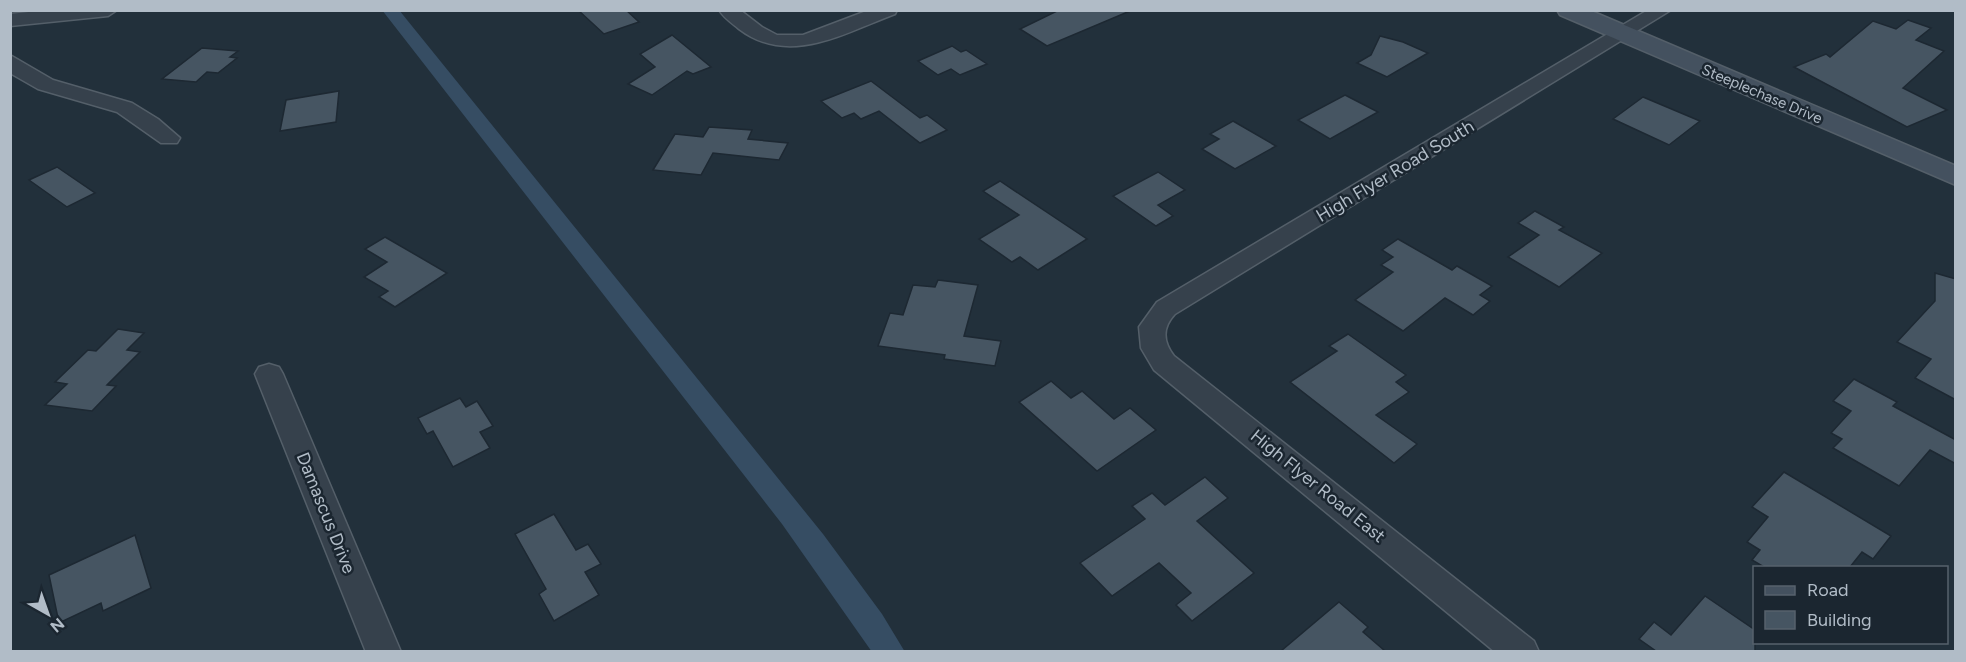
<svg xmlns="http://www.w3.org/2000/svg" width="1966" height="662" viewBox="0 0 1966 662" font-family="Figtree,sans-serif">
  <rect width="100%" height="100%" fill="#22303b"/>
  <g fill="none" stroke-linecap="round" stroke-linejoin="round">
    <polygon fill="#364d63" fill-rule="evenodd" points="382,10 399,10 823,534 882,614 905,652 872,652 782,524"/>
  </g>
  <g fill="#465562" stroke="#1d2832" stroke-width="1.5">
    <polygon points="578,10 626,10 639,22 604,34"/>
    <polygon points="1059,10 1130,10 1130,11 1047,46 1020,29"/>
    <polygon points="1908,20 1931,28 1916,40 1944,51 1903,88 1947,110 1907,127 1794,67 1826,54 1830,57 1873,21 1896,29"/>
    <polygon points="672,35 711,67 693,74 687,71 652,95 628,84 655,67 640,54"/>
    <polygon points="1380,36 1403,42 1428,53 1387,77 1357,63 1371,55"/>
    <polygon points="952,46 961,52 966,50 987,64 960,75 951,69 938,75 918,61"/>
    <polygon points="202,48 238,51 230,57 237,58 218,73 207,72 196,82 162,79"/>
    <polygon points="871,81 920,118 927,115 947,130 920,143 879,111 861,119 854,113 842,118 821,101"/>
    <polygon points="339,91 336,122 280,131 286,100"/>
    <polygon points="1345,95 1378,112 1330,139 1298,120"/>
    <polygon points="1643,97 1700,121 1669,145 1613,119"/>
    <polygon points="1233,121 1276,146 1235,169 1202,149 1219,139 1210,134"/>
    <polygon points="709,127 752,130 748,139 788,143 779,160 713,153 701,175 653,170 675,134 703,137"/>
    <polygon points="57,167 95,193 67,207 29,180"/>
    <polygon points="1158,172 1185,190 1158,205 1173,216 1156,226 1113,196"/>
    <polygon points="1000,181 1087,239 1038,270 1020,257 1012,262 979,239 1019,215 983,191"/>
    <polygon points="1535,211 1564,227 1559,230 1602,253 1559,287 1508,257 1539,235 1518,223"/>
    <polygon points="385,237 447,273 395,307 379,297 388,291 364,277 387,262 365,249"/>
    <polygon points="1398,239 1452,270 1457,266 1492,286 1480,295 1490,301 1473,315 1445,298 1403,331 1355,300 1393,272 1381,265 1393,257 1382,250"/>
    <polygon points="1935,273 1956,279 1956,400 1915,378 1931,359 1897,342 1935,301"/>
    <polygon points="938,280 978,285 964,336 1001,341 995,366 944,359 945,355 878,346 890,313 903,315 913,285 935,287"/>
    <polygon points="118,329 144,333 127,350 140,352 107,385 116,386 92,411 45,405 67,384 55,382 88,350 96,351"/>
    <polygon points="1348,334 1406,375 1396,382 1409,392 1376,415 1417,444 1394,463 1290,382 1337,351 1329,346"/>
    <polygon points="1854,379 1897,402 1893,406 1956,440 1956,464 1930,450 1899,486 1833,448 1842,439 1831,433 1851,411 1833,401"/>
    <polygon points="1051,381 1071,398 1082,391 1114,419 1130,408 1156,430 1097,471 1019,402"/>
    <polygon points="460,398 466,407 477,401 493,426 480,432 490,448 453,467 433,431 427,434 418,418"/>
    <polygon points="1784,472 1891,536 1873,559 1862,552 1850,567 1764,567 1752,560 1760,550 1747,542 1768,517 1752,507"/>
    <polygon points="1205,477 1228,498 1197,521 1254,573 1192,621 1176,605 1191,593 1159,563 1112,596 1080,563 1145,519 1132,506 1152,493 1165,505"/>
    <polygon points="554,514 576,550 588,544 601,564 585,572 599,595 554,621 539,594 546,589 515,534"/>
    <polygon points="135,535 151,588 103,611 101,603 59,623 49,575"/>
    <polygon points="1705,596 1755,630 1755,651 1656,651 1639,639 1654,622 1671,635"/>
    <polygon points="1339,602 1368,627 1363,632 1385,651 1281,651"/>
  </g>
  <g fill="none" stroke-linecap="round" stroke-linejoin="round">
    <g stroke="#545f69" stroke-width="3">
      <g id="street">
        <polygon points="47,10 117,10 108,16 10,26 10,14"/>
        <path d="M 719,10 L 740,10 L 762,27 L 777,35 L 803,35 L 869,10 L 897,10 L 895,14 C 844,33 789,67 739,29 C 732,23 724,18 719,10 Z"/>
        <path d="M 1648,10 L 1671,10 L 1175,314 C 1162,328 1163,341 1174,356 L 1534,641 L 1539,652 L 1495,652 L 1154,370 L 1141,348 L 1139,327 L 1157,302 Z"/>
        <polygon points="10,55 53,80 132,103 158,119 180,138 177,143 161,143 117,112 38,89 10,73"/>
        <polygon points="269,364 279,367 283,374 401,652 366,652 255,374 259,367"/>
      </g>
    </g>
    <g stroke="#545f69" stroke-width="3">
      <polygon id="secondary" points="1557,10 1589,10 1956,166 1956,185 1560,15"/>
    </g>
    <use href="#street" fill="#36414c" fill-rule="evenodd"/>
    <use href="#secondary" fill="#44515f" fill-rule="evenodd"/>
  </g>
  <g text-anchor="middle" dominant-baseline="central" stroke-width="5" stroke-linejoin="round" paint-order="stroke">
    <g font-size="15" fill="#b1bcc7" stroke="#1b2630">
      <text transform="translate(1762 94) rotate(23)">Steeplechase Drive</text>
    </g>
    <g font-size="18" fill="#b1bcc7" stroke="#1b2630">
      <text transform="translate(1395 171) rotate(-31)">High Flyer Road South</text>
      <text transform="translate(1318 486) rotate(39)">High Flyer Road East</text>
      <text transform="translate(326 513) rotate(68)">Damascus Drive</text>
    </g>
  </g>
  <rect width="1966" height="662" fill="none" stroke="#b1bcc7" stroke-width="24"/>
  <rect x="1753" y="566" width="195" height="78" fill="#1b2630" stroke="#57626c" stroke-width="1.5"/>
  <rect x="1765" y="586" width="30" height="9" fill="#44515f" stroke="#57626c" stroke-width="1.5"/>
  <text x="1807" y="596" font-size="18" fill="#b1bcc7">Road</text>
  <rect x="1765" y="611" width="30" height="18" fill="#465562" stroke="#57626c" stroke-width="1.5"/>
  <text x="1807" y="626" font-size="18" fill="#b1bcc7">Building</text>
  <g transform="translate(48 614) rotate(140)" stroke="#1b2630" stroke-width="4.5" paint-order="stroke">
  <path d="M0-4.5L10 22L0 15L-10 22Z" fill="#b1bcc7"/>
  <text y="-9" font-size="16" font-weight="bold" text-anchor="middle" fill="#b1bcc7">N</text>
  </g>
</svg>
